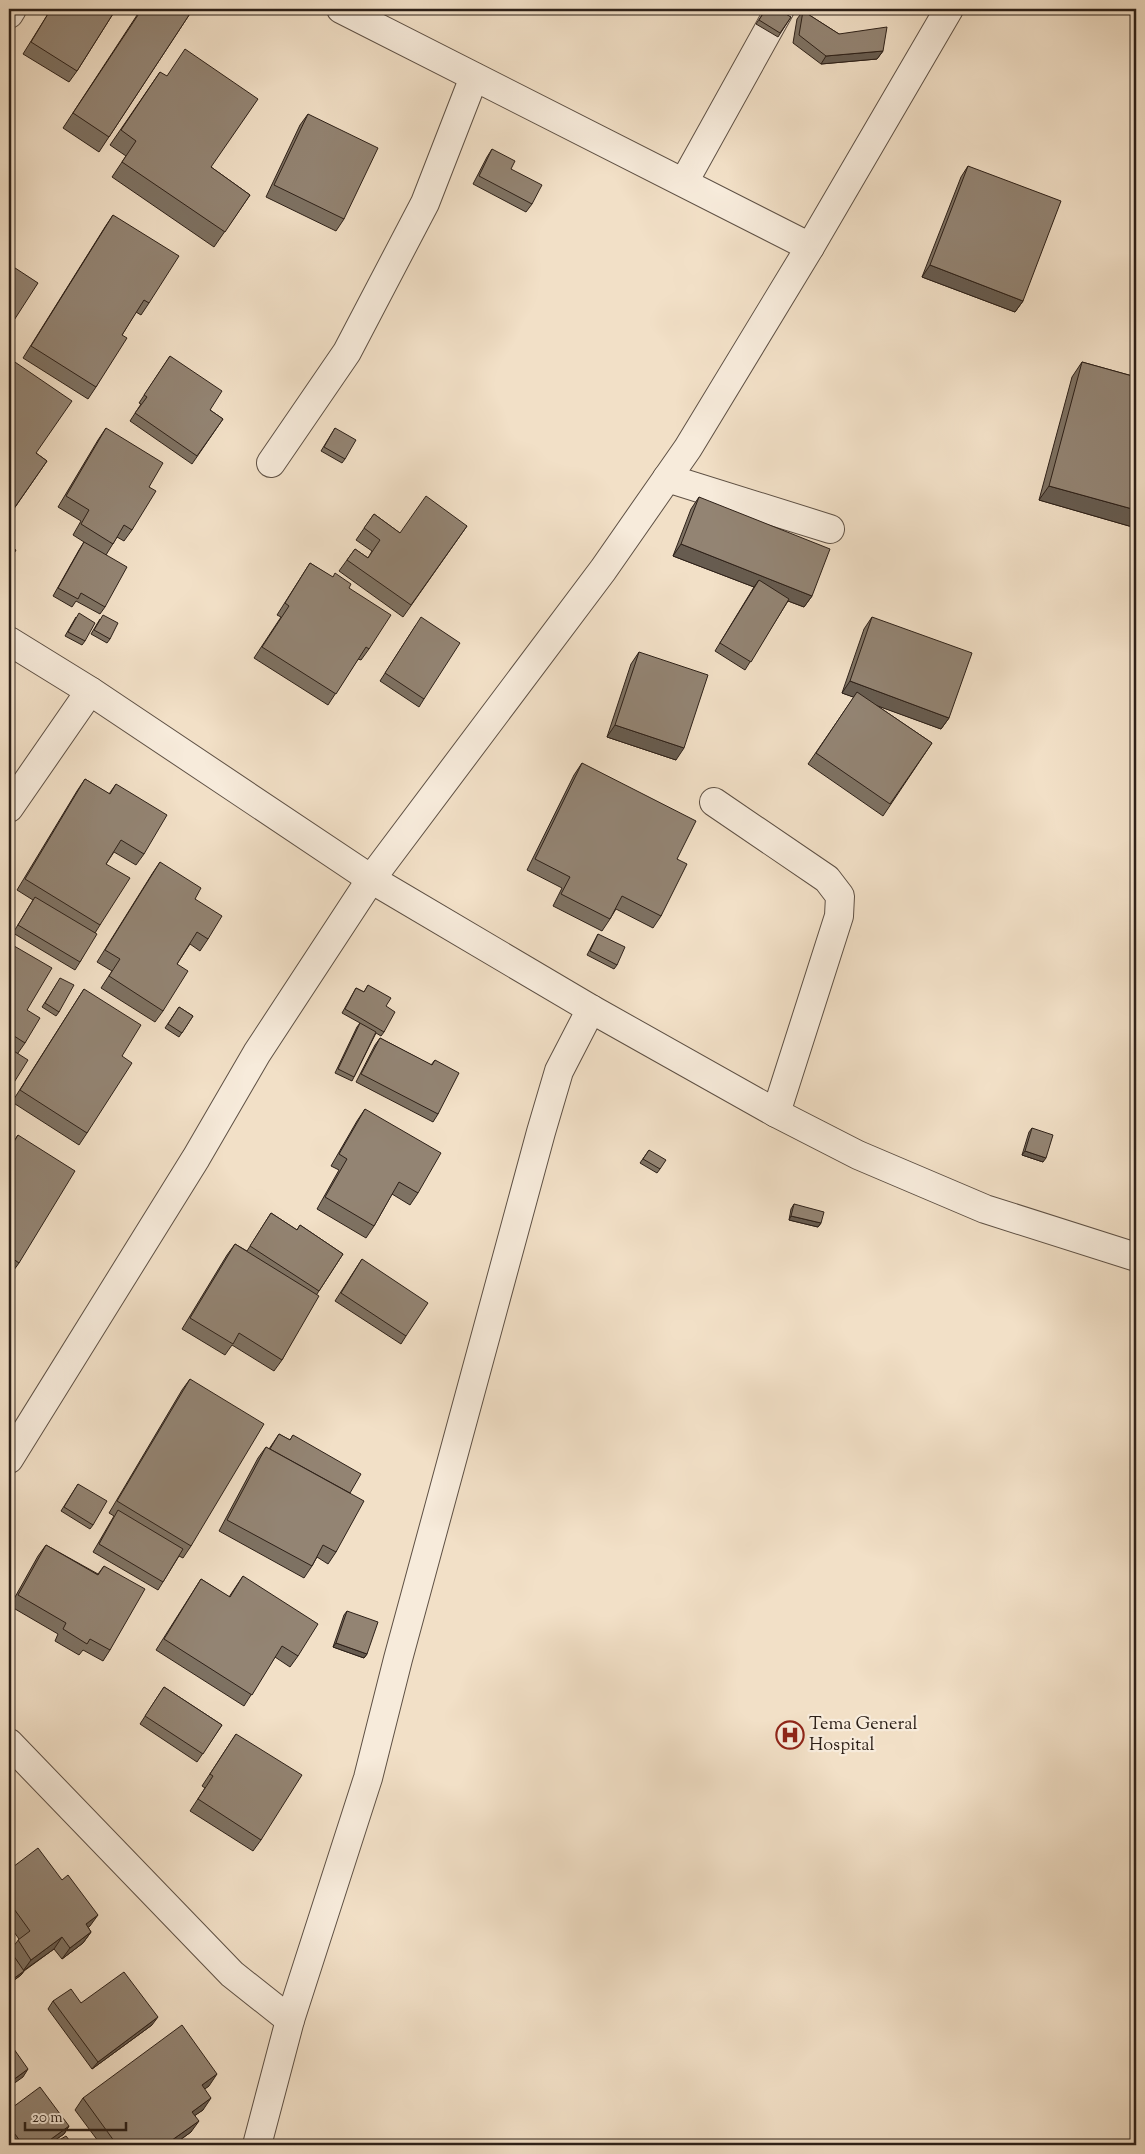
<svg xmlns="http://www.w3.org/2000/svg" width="1145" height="2154" viewBox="0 0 1145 2154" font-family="'Sorts Mill Goudy',serif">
  <rect width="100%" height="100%" fill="#f2e0c7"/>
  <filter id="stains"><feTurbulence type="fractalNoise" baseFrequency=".004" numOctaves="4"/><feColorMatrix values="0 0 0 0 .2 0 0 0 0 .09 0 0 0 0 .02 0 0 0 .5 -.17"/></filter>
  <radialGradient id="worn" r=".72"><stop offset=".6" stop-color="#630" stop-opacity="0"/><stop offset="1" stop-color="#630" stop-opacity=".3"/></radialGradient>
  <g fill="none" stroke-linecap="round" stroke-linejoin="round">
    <g stroke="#5e5044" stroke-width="30">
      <g id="minor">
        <polyline points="341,9 810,247"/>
        <polyline points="9,14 12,9"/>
        <polyline points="684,182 780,9"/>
        <polyline points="271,463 347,352 425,203 474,77"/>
        <polyline points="667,478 830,529"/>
        <polyline points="9,641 90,691 371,879 591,1009 776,1113 858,1155 985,1209 1136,1257"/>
        <polyline points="714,802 827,879 840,896 839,916 776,1113"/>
        <polyline points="9,808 90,691"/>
        <polyline points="9,1459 196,1158 257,1053 371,879 603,570 688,448 810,247 949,9"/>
        <polyline points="9,1743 232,1974 290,2020"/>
        <polyline points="257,2145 290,2020 368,1778 398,1659 541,1132 559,1071 591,1009"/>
      </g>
    </g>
    <use href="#minor" stroke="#f7ebdb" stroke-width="28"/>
  </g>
  <g fill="#7e7263" stroke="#2d2018">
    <polygon points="51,9 116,9 77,71 69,82 23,54"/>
    <polygon points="141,9 193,9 99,152 63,128"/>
    <polygon points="766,9 791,17 778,37 756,24"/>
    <polygon points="803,11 839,34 883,51 877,59 821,64 793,43 797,19"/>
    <polygon points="160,72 211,167 250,195 214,247 112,177 126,156 110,145"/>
    <polygon points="308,114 344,219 336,231 266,197 300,125"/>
    <polygon points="492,149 511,169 532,204 526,212 473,184 487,157"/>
    <polygon points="968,166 1023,301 1015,312 922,277 961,177"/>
    <polygon points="113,215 149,303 141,315 136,312 122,335 96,387 88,399 23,358 105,227"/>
    <polygon points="170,356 210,410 223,419 192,464 130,421 141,404 139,403"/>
    <polygon points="9,358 36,453 47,461 9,516"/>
    <polygon points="1082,362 1136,377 1136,528 1039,500 1072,377"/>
    <polygon points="106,428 149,487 132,530 124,541 117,537 106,555 105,607 100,614 76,601 72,607 53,596 79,550 84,542 73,535 81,521 58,507 98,440"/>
    <polygon points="335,428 345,459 342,463 321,451"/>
    <polygon points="699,497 812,596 804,607 788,601 745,670 715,651 754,587 673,556 691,509"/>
    <polygon points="374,514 400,533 467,526 403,617 339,571 355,549 368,558 372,551 356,540"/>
    <polygon points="310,563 349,588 369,649 361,660 358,659 328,705 254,658 281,617 277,615"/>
    <polygon points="76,617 85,641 82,645 65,636"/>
    <polygon points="872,617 949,718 941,729 876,705 932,743 883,816 808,764 854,697 842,693 864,629"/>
    <polygon points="100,619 110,639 107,643 91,634"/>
    <polygon points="416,625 424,699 419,707 380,681"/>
    <polygon points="639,652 676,760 607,737 631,664"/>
    <polygon points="582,763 677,859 661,916 653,928 616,909 610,919 602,931 553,906 562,888 527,870 574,775"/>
    <polygon points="85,779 109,794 116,784 144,854 136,865 114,852 106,864 100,925 95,933 80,962 75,970 13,933 33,900 17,890 77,791"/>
    <polygon points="160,862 195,899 208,939 200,951 190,944 177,964 163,1011 155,1022 101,988 112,971 97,962 152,874"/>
    <polygon points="598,934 617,965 614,969 587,955"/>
    <polygon points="9,943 27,1010 25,1043 18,1053 13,1084 10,1088 9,1087"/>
    <polygon points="58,982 59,1012 56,1016 42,1007"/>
    <polygon points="368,985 386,1006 384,1032 381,1036 376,1033 352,1081 335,1073 357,1027 360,1023 342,1013 356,988 364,992"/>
    <polygon points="84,989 122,1056 87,1133 79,1145 12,1102"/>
    <polygon points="179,1007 193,1016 179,1037 165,1028"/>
    <polygon points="380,1038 431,1065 435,1060 438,1114 433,1122 356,1082 375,1045"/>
    <polygon points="365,1109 418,1193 410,1205 392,1194 374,1226 366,1238 317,1209 339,1170 331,1166 357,1121"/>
    <polygon points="1032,1128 1043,1162 1022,1155 1029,1132"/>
    <polygon points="18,1135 19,1263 11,1274 9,1273 9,1148"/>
    <polygon points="649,1150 660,1169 657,1173 640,1163"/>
    <polygon points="794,1204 821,1223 818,1227 789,1220 791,1209"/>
    <polygon points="271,1213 297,1230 300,1225 343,1254 317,1294 282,1360 274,1371 232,1345 225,1355 182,1329 227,1255 235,1244 247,1251"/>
    <polygon points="362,1259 406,1336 401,1344 335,1301"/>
    <polygon points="190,1379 191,1546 183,1558 179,1556 158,1590 93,1552 114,1516 109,1513 182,1390"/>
    <polygon points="279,1434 290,1440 293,1435 350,1493 336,1552 328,1564 317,1557 312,1566 304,1578 219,1531 258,1458 266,1447 269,1449"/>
    <polygon points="78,1484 93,1525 90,1529 61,1511"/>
    <polygon points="46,1545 98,1574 104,1566 110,1650 103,1661 83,1650 79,1655 55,1641 58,1634 10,1606 38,1556"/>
    <polygon points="243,1576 298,1656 290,1667 275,1657 244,1706 156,1650 201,1579 229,1597"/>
    <polygon points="347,1611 367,1654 364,1658 333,1647 344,1615"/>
    <polygon points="164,1687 222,1725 197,1762 140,1724"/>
    <polygon points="236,1734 261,1840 253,1851 190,1811 205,1788 202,1786"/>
    <polygon points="9,1870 90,1926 88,1927 91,1932 83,1943 62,1959 54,1949 24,1971 21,1975 9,1984 9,1949 10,1951 19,1939 9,1925"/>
    <polygon points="53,2001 81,2003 152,2025 92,2069 48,2009"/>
    <polygon points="209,2086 204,2089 203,2110 195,2115 191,2132 173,2145 101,2145 75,2110 83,2098"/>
    <polygon points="9,2110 69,2126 64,2134 48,2145 12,2145 9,2141"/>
  </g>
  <g fill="#675c50" stroke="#2d2018">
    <polygon points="883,51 877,59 821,64 826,56"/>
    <polygon points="930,265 1023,301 1015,312 922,277"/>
    <polygon points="1049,486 1136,510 1136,528 1039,500"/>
    <polygon points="681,544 812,596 804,607 754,588 759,580 754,587 673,556"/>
    <polygon points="850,681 949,718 941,729 842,693"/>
    <polygon points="615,725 684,748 676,760 607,737"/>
    <polygon points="1025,1151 1046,1158 1043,1162 1022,1155"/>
    <polygon points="791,1216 821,1223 818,1227 789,1220"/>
    <polygon points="336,1643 367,1654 364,1658 333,1647"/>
    <polygon points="98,1915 90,1926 78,1935 86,1924"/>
    <polygon points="91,1932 83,1943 62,1959 70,1948"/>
    <polygon points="62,1937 54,1949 23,1971 31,1960"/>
    <polygon points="24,1971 21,1975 9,1984 9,1982"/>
    <polygon points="158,2017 152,2025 92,2069 98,2062"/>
    <polygon points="28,2069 23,2077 9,2087 9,2083"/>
    <polygon points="217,2074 209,2086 194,2097 202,2085"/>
    <polygon points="211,2098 203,2110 184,2123 192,2112"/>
    <polygon points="199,2121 191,2132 173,2145 165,2145"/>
    <polygon points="69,2126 64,2134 48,2145 43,2145"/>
  </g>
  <g fill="#938473" stroke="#2d2018">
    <polygon points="51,9 116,9 77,71 31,42"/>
    <polygon points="142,9 193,9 109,137 73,113"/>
    <polygon points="766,9 777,9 791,17 780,33 759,20"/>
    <polygon points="803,11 839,34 887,27 883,51 826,56 799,35"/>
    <polygon points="185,49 258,99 211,167 250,195 225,232 122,162 136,141 121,130 160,72 167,76"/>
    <polygon points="308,114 378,148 344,219 274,185"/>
    <polygon points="492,149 515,161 511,169 542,185 532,204 479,176"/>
    <polygon points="968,166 1061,201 1023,301 930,265"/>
    <polygon points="113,215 179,256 149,303 144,300 122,335 127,338 96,387 31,346"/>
    <polygon points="9,264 38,283 9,328"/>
    <polygon points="170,356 222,391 210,410 223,419 197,456 135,413 147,397 144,395"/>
    <polygon points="9,358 72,401 36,453 47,461 15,507 9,502"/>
    <polygon points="1082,362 1136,377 1136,510 1049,486"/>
    <polygon points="106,428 163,463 149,487 156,491 132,530 124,525 113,544 81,524 89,510 66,496"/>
    <polygon points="335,428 356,440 345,459 324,447"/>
    <polygon points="426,496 467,526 411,605 347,560 355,549 368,558 380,540 364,528 374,514 400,533"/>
    <polygon points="699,497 830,549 812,596 681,544"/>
    <polygon points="84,542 127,567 105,607 81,593 78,599 58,588"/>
    <polygon points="9,546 16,550 9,562"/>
    <polygon points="310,563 333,577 335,573 351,584 349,588 391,615 369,649 366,647 336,694 262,647 289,606 285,603"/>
    <polygon points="759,580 789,599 751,662 720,643"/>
    <polygon points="79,613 95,623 85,641 68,632"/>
    <polygon points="103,615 118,623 110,639 94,630"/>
    <polygon points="421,617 460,643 424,699 385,673"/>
    <polygon points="872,617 972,653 949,718 850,681"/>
    <polygon points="639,652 708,675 684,748 615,725"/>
    <polygon points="857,692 932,743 890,804 816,753"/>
    <polygon points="582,763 696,821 677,859 687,864 661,916 622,896 610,919 561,894 570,877 535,859"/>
    <polygon points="85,779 110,794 116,784 167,815 144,854 121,840 106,864 130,878 100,925 25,879"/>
    <polygon points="160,862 201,888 195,899 222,916 208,939 197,932 177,964 188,971 163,1011 109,976 120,959 105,950"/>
    <polygon points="35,897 97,934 80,962 18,925"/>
    <polygon points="598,934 625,947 617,965 590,951"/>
    <polygon points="9,943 52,968 27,1010 40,1018 25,1043 11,1034 9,1038"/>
    <polygon points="60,978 74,985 59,1012 45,1003"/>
    <polygon points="368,985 391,998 386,1006 395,1012 384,1032 345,1009 356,988 364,992"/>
    <polygon points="84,989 141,1025 122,1056 132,1063 87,1133 20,1090"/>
    <polygon points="179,1007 193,1016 182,1033 168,1024"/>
    <polygon points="360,1023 376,1032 354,1077 338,1069"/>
    <polygon points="380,1038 432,1065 435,1060 459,1073 438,1114 361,1074"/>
    <polygon points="9,1048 28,1060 13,1084 9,1082"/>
    <polygon points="365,1109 441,1153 418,1193 399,1182 374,1226 325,1197 347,1159 339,1154"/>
    <polygon points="1032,1128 1053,1135 1046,1158 1025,1151"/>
    <polygon points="18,1135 75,1171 19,1263 9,1256 9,1150"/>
    <polygon points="649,1150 666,1160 660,1169 643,1159"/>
    <polygon points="794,1204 824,1212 821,1223 791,1216"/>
    <polygon points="271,1213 297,1230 300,1225 343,1254 319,1291 250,1246"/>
    <polygon points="235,1244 319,1296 282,1360 239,1333 233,1344 190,1318"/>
    <polygon points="362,1259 428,1303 406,1336 341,1293"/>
    <polygon points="190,1379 264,1424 191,1546 117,1501"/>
    <polygon points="279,1434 290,1440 293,1435 361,1474 350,1493 270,1449"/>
    <polygon points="266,1447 364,1501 336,1552 323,1545 312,1566 227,1520"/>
    <polygon points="78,1484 107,1501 93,1525 64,1507"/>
    <polygon points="118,1510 183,1549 163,1582 99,1544"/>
    <polygon points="46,1545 98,1575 104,1566 145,1589 110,1650 90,1639 87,1644 63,1629 66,1623 18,1595"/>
    <polygon points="243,1576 318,1624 298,1656 282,1646 252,1695 164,1639 201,1579 230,1597"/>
    <polygon points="347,1611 378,1622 367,1654 336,1643"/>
    <polygon points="164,1687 222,1725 203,1754 145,1716"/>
    <polygon points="236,1734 302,1775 261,1840 198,1799 213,1776 210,1774"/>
    <polygon points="38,1848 62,1880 68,1875 98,1915 86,1924 91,1932 70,1948 62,1937 31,1960 18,1940 30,1931 9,1902 9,1870"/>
    <polygon points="9,1949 24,1971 9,1982"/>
    <polygon points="124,1972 158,2017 98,2062 53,2001 71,1989 81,2003"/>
    <polygon points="182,2025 217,2074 202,2085 211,2098 192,2112 199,2121 165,2145 117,2145 83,2098"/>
    <polygon points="9,2042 28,2069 9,2083"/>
    <polygon points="40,2087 69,2126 43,2145 23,2145 9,2126 9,2110"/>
    <polygon points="66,2136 73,2145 51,2145"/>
  </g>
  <defs>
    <g id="hospital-ring" transform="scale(1.4375)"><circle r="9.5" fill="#f7ebdb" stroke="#8f2418" stroke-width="1.5"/><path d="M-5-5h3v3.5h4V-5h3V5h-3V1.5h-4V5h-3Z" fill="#8f2418"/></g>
  </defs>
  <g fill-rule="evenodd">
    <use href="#hospital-ring" x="790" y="1735"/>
  </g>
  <g text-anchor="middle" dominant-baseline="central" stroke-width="4.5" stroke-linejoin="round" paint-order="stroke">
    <g font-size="18" fill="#2d2018" stroke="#f7ebdb" text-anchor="start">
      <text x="809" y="1725">Tema General<tspan x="809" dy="21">Hospital</tspan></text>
    </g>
  </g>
  <rect width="1145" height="2154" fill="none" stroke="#f2e0c7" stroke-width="30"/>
  <rect x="10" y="10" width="1125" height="2134" fill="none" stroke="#2d2018" stroke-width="2.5"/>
  <rect x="15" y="15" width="1115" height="2124" fill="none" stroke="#2d2018"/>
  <path d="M25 2122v8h101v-8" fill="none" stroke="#2d2018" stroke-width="2.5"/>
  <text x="32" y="2122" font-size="15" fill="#2d2018" stroke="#f7ebdb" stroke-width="4" paint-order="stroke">20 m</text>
  <rect width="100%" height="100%" filter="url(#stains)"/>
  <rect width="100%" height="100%" fill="url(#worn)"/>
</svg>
